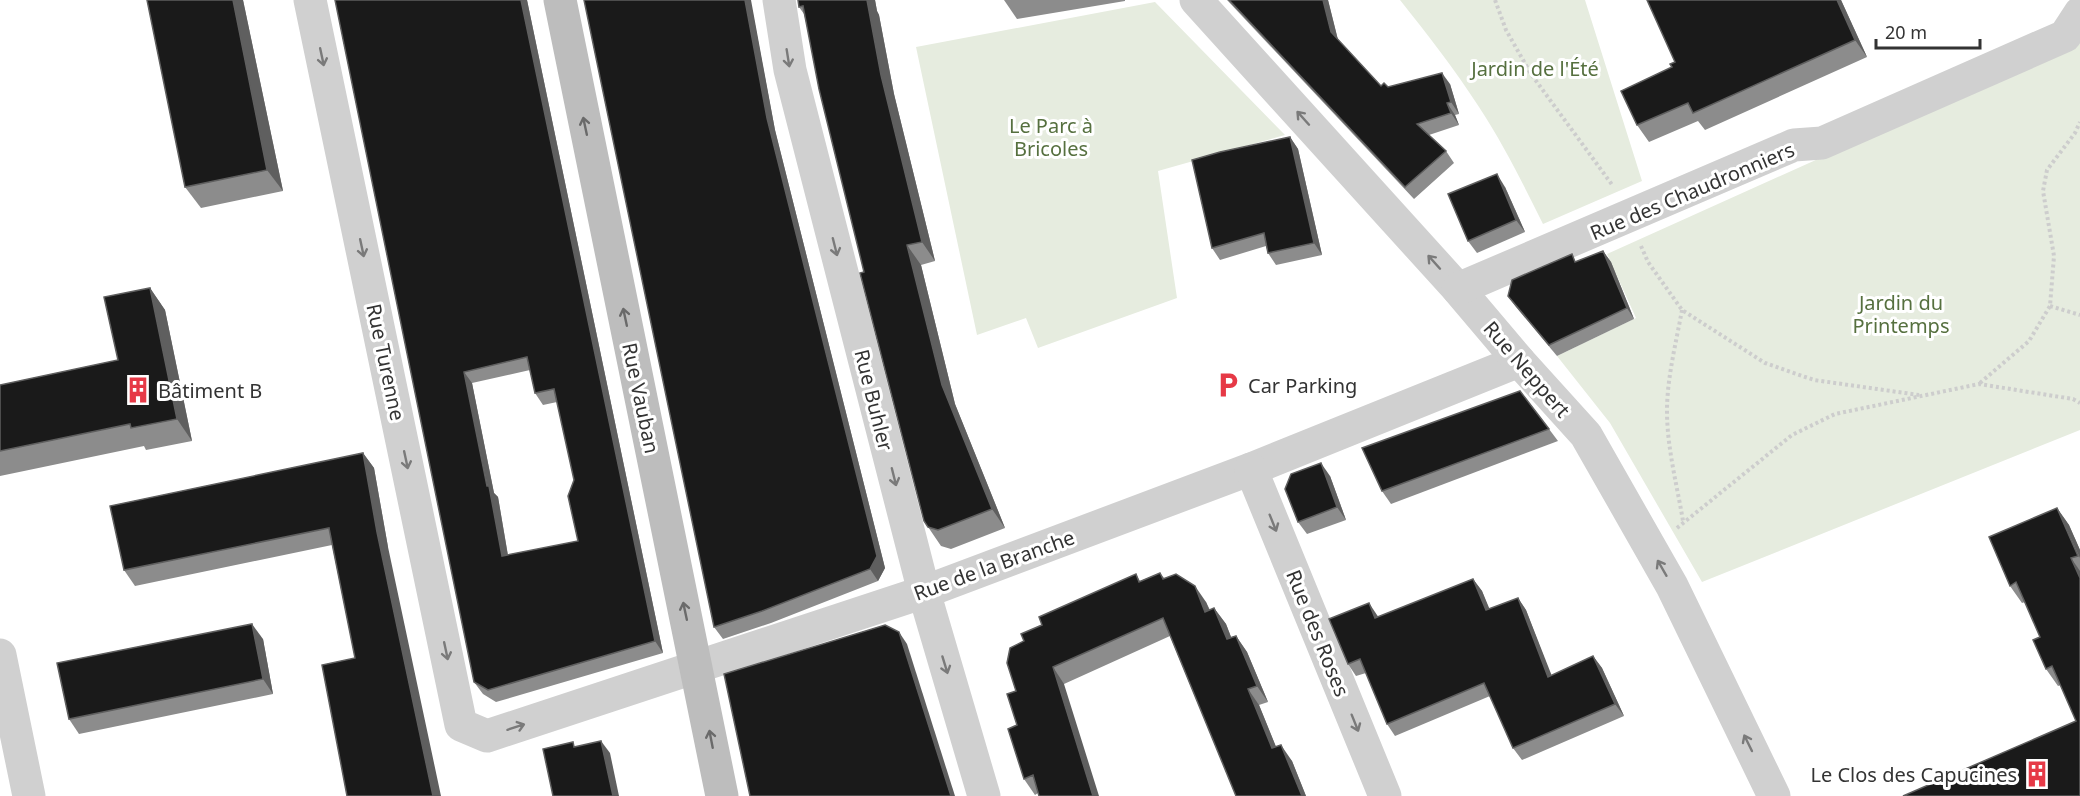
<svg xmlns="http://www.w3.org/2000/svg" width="2080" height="796" viewBox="0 0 2080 796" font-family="'Noto Sans',sans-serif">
  <rect width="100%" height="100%" fill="#fff"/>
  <g fill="#e6ecdf">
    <path d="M 1400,0 L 1585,0 L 1642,181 L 1543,224 C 1523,184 1504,145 1479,107 C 1455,70 1428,35 1400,0 Z"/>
    <polygon points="1155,2 1285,135 1158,171 1177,298 1038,348 1026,318 977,335 916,47"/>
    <polygon points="2080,41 2080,430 1702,582 1610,423 1557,356 1636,318 1607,254"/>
  </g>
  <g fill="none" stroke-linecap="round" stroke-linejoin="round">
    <g stroke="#cdcdcd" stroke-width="4" stroke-dasharray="3 3" stroke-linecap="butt">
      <polyline points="1495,0 1506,30 1531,74 1613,186"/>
      <polyline points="1641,246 1648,262 1682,310 1765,363 1814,380 1919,395"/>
      <polyline points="2050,306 2080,315"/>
      <path d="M 1682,310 C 1676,343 1667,378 1667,411 C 1667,448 1677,485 1683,521"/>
      <polyline points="1980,383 2029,341 2050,306 2054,256 2043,191 2047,170 2075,133 2080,122"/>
      <polyline points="1677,528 1792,435 1835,414 1979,384 2073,399 2080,403"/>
    </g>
    <g stroke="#d0d0d0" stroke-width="33">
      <polyline points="310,0 461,725 487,736 924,592 1251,469 1519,361"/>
      <polyline points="779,0 790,70 924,592 984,796"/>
      <polyline points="1196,0 1458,289 1519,361 1586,435 1672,586 1774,796"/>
      <polyline points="1458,289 1794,145 1822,143 2065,36 2080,13"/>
      <polyline points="1251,469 1385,796"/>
      <polyline points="0,655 29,796"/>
    </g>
    <polyline stroke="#bdbdbd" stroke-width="33" points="560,0 722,796"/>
  </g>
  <g fill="#8c8c8c" fill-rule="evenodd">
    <polygon points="147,0 243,0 283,191 201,208 185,187"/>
    <path d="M 335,0 L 527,0 L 663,653 L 496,702 L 483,694 L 474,682 ZM 530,370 L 535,393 L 543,405 L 557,402 L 574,480 L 578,541 L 508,555 L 498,497 L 494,493 L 472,383 Z"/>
    <polygon points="798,0 875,0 877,11 879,15 894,94 935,261 921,265 955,404 1005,528 951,549 941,546 924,521 864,272 804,14 799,7"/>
    <polygon points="1004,0 1125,0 1125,1 1017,19"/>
    <polygon points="1227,0 1328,0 1338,40 1381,86 1388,87 1450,84 1459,114 1455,115 1459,125 1429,135 1446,151 1454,163 1414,199"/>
    <polygon points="1841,0 1867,57 1705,130 1698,121 1649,142 1637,125"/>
    <polygon points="753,14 775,130 885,568 878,581 771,623 723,639 714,627"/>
    <polygon points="1290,137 1298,149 1322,255 1276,265 1268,253 1266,246 1220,260 1212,248"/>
    <polygon points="1505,187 1525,232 1477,253 1468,241"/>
    <polygon points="1603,251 1611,262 1634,319 1557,356 1516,307 1508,296 1577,262"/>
    <polygon points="150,288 165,310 192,441 146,450 144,446 0,476 0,385 118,360"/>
    <polygon points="1549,429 1558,441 1391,504 1382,491"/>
    <polygon points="363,453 374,468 388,547 355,658 332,545 135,586 124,570"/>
    <polygon points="1330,476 1346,520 1307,534 1298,522"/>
    <polygon points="2057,508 2069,525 2080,550 2080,796 2076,721 2061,685 2058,686 2046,669 2040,637 2025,602 2022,603 2010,586"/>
    <polygon points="1160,573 1165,579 1206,602 1210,610 1214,608 1226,624 1231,637 1236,636 1247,652 1268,702 1259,705 1276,747 1292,761 1306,796 1236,796 1170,636 1064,684 1038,793 1035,795 1024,779 1017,725 1016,691 1024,641 1042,625 1136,574 1140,581"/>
    <polygon points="1473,579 1482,591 1489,609 1518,598 1526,610 1551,676 1593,656 1602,668 1624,716 1522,760 1513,748 1490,696 1395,736 1387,724 1366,673 1356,676 1348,664 1377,615 1378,617"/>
    <polygon points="263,639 273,694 79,734 69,719"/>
  </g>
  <g fill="#5f5f5f">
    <polygon points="233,0 243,0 283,191 267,170"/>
    <polygon points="521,0 527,0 663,653 655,641"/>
    <polygon points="745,0 751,0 775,130 885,568 878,581 870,569 767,118"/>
    <polygon points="867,0 875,0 877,11 879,15 894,94 935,261 922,242 881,75"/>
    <polygon points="1323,0 1328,0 1339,44 1331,32"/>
    <polygon points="1837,0 1841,0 1867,57 1855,40"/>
    <polygon points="1442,73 1450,84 1459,114 1451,102"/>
    <polygon points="1447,103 1455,115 1459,125 1451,113"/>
    <polygon points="1290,137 1298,149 1322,255 1314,243"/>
    <polygon points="1497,174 1505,187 1525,232 1516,220"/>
    <polygon points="907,245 921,265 955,404 1005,528 992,509 942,385"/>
    <polygon points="1603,251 1611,262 1634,319 1627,308"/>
    <polygon points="150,288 165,310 192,441 177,419"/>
    <polygon points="464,372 472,383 494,493 498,497 510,568 502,556"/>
    <polygon points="363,453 374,468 388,547 441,796 433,796 377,532"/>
    <polygon points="1321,463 1330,476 1346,520 1337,507"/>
    <polygon points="2057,508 2069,525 2080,550 2080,558"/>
    <polygon points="2071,558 2080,571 2080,578"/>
    <polygon points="1473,579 1482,591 1495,622 1486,610"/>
    <polygon points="1195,586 1206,602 1217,628 1205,612"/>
    <polygon points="1518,598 1526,610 1557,689 1548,677"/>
    <polygon points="1369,603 1377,615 1384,631 1375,618"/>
    <polygon points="1214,608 1226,624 1238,655 1227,639"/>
    <polygon points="252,624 263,639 273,694 263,679"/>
    <polygon points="899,632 907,644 955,796 951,796"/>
    <polygon points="1236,636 1247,652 1268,702 1257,686"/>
    <polygon points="1593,656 1602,668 1624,716 1615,704"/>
    <polygon points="1053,667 1064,684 1099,796 1093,796"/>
    <polygon points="1248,689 1259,705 1283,764 1272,748"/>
    <polygon points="601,741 610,753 619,796 613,796"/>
    <polygon points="1281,745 1292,761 1306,796 1302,796"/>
  </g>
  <g fill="#1a1a1a" stroke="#5f5f5f" stroke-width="1.5" fill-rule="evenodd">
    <polygon points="147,0 233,0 267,170 185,187"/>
    <path d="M 335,0 L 521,0 L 655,641 L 488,690 L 474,682 ZM 527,357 L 535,393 L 554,389 L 574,480 L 568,496 L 578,541 L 502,556 L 489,486 L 487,486 L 464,372 Z"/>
    <polygon points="584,0 745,0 767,118 877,556 870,569 762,611 714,627"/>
    <polygon points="798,0 867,0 881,75 922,242 907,245 942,385 992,509 938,530 928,527 924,521 860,273 864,272 819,89 803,6 799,7"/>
    <polygon points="1229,0 1323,0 1331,32 1381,86 1384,83 1388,87 1442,73 1451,102 1447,103 1451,113 1417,124 1446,151 1405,187"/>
    <polygon points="1647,0 1837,0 1855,40 1693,113 1688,103 1637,125 1621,91 1672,67 1670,64 1675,62"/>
    <polygon points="1290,137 1314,243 1268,253 1264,233 1212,248 1192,160 1220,152"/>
    <polygon points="1497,174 1516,220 1468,241 1448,194"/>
    <polygon points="1603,251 1627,308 1549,345 1508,296 1512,280 1572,254 1575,262"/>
    <polygon points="150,288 177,419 131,428 130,424 0,451 0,385 118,360 104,297"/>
    <polygon points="1520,391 1549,429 1382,491 1362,448"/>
    <polygon points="363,453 377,532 433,796 347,796 322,665 355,658 329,528 124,570 110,506"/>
    <polygon points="1321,463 1337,507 1298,522 1285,489 1291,474"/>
    <polygon points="2057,508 2078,556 2071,558 2080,578 2080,796 1903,796 2076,721 2052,666 2046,669 2033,640 2040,637 2016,582 2010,586 1989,537"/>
    <polygon points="1160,573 1163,579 1176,574 1195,586 1205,612 1214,608 1227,639 1236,636 1257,686 1248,689 1272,748 1281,745 1302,796 1236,796 1163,618 1053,667 1093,796 1039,796 1033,775 1024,779 1008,729 1017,725 1007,694 1016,691 1007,663 1010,648 1024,641 1021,634 1042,625 1039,617 1136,574 1139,582"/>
    <polygon points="1473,579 1486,610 1518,598 1548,677 1593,656 1615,704 1513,748 1484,683 1387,724 1360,659 1348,664 1329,619 1369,603 1375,618"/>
    <polygon points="252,624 263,679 69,719 57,663"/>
    <polygon points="885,625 899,632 951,796 750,796 724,674"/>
    <polygon points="601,741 613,796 553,796 543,749 573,742 574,747"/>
  </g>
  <defs><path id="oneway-shaft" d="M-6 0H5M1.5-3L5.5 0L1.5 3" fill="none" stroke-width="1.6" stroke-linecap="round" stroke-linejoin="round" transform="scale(1.5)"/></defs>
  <g stroke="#7a7a7a">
    <use href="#oneway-shaft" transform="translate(322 57) rotate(78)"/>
    <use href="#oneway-shaft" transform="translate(788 58) rotate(81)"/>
    <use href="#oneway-shaft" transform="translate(1303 118) rotate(-132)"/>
    <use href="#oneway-shaft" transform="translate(835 247) rotate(76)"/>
    <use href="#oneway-shaft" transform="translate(362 248) rotate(78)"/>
    <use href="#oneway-shaft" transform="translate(1434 262) rotate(-132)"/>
    <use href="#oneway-shaft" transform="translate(406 460) rotate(78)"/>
    <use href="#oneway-shaft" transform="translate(894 477) rotate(76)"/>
    <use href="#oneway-shaft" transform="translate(1273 523) rotate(68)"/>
    <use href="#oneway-shaft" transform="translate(1662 568) rotate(-120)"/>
    <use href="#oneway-shaft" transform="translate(446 651) rotate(78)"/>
    <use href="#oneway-shaft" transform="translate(945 665) rotate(73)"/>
    <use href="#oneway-shaft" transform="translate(1355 723) rotate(68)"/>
    <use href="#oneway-shaft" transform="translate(516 727) rotate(-18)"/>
    <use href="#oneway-shaft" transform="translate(1748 743) rotate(-116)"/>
  </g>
  <g stroke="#6a6a6a">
    <use href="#oneway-shaft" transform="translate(585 126) rotate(-102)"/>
    <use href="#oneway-shaft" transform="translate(625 317) rotate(-102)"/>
    <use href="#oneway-shaft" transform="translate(685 611) rotate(-102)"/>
    <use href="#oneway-shaft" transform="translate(711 739) rotate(-101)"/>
  </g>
  <defs>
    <g id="parking-bare" transform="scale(2.07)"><path d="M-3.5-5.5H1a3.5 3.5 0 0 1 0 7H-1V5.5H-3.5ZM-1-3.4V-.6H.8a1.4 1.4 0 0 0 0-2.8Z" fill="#e63946" stroke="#fff" stroke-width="2.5" paint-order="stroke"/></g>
    <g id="building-bare" transform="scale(2.07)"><path d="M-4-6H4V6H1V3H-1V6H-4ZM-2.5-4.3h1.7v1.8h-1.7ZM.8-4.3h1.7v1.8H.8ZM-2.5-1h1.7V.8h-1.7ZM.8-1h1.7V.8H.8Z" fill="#e63946" stroke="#fff" stroke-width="2.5" paint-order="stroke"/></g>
  </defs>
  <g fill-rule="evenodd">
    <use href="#parking-bare" x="1228" y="385"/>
    <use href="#building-bare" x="138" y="390"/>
    <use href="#building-bare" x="2037" y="774"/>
  </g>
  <g text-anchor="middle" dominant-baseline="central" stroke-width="6" stroke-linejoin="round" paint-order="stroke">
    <g font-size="20" fill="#56703f" stroke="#fff">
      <text x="1535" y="68">Jardin de l'Été</text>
      <text x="1051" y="125">Le Parc à<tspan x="1051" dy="23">Bricoles</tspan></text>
      <text x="1901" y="302">Jardin du<tspan x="1901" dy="23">Printemps</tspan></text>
    </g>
    <g font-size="20" fill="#333" stroke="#fff">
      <text transform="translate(1692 191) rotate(-23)">Rue des Chaudronniers</text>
      <text transform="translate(386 362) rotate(78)">Rue Turenne</text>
      <text transform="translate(1527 369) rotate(49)">Rue Neppert</text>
      <text transform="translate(641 398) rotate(78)">Rue Vauban</text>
      <text transform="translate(874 400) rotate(76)">Rue Buhler</text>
      <text transform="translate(994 565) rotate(-20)">Rue de la Branche</text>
      <text transform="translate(1318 633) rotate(68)">Rue des Roses</text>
    </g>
    <g font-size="20" fill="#333" stroke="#fff" text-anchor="start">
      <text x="1248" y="385">Car Parking</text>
      <text x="158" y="390">Bâtiment B</text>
      <text x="2017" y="774" text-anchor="end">Le Clos des Capucines</text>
    </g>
  </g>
  <path d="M1876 39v9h104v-9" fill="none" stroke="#333333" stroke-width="3"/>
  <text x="1885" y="39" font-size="18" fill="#333333" stroke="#ffffff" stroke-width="4.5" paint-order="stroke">20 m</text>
</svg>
